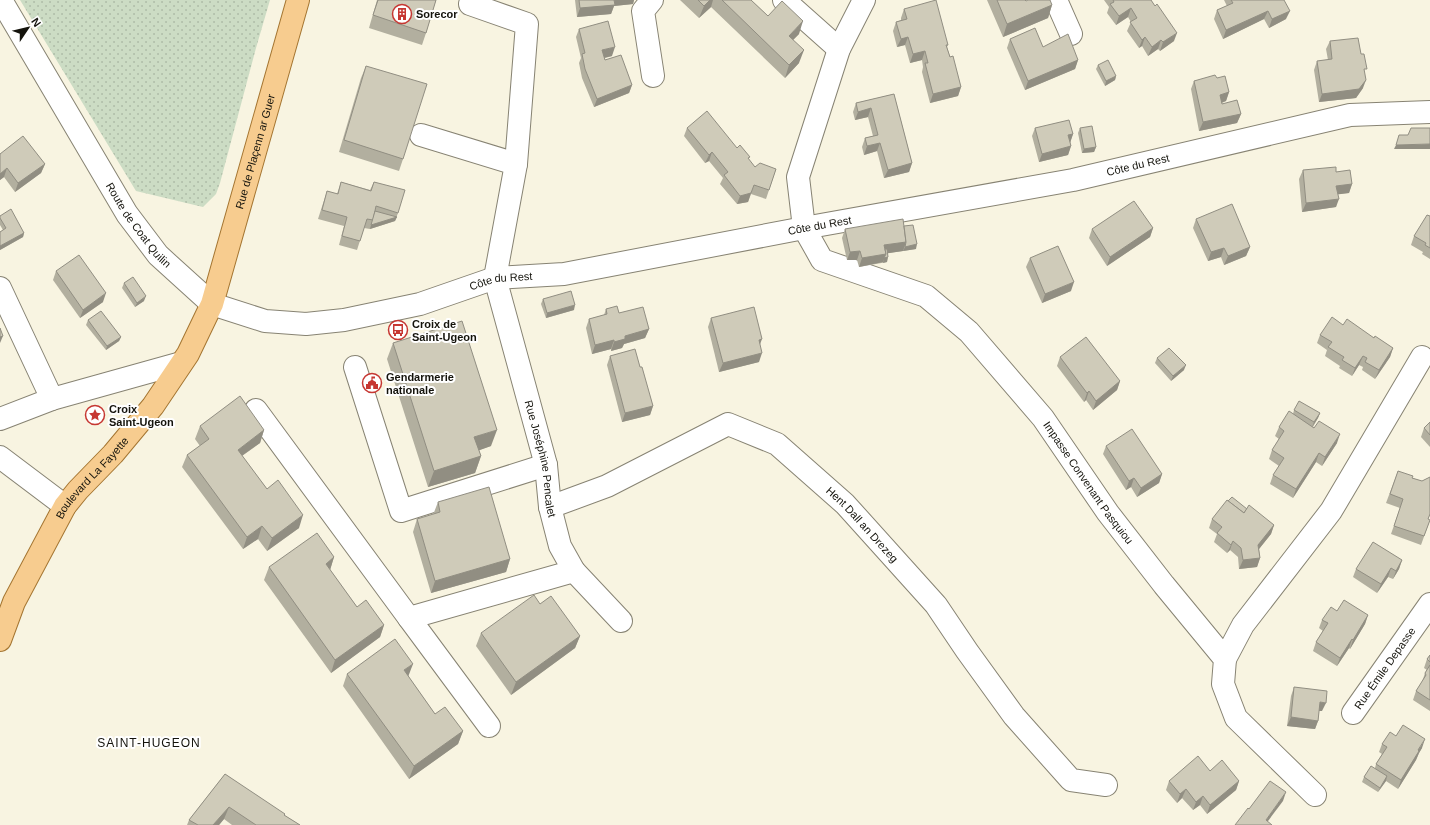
<svg xmlns="http://www.w3.org/2000/svg" width="1430" height="825" viewBox="0 0 1430 825" font-family="Helvetica,sans-serif">
  <defs>
    <pattern id="grass-dots" width="8" height="8" patternUnits="userSpaceOnUse"><rect width="8" height="8" fill="#ccdcc4"/><path d="M2 2h.1M6 6h.1" fill="none" stroke="#aebca7" stroke-width="1.8" stroke-linecap="round"/></pattern>
  </defs>
  <rect width="100%" height="100%" fill="#f8f4e1"/>
  <polygon fill="url(#grass-dots)" points="20,0 270,0 256,48 220,183 216,194 203,207 136,191"/>
  <g fill="none" stroke-linecap="round" stroke-linejoin="round">
    <g stroke="#878373" stroke-width="24">
      <g id="minor">
        <path id="s1" d="M 1,0 L 127,214 L 158,255 L 212,304 L 265,321 L 279,322 L 306,324 L 344,320 L 420,304 L 495,278 L 564,274 L 804,228 L 1073,180 L 1350,115 L 1430,112"/>
        <polyline points="652,0 643,11 653,76"/>
        <polyline points="784,0 839,49"/>
        <path id="s2" d="M 864,0 L 839,49 L 798,177 L 804,228 L 822,260 L 926,296 L 969,332 L 1043,418 L 1108,513 L 1164,585 L 1225,659 L 1223,684 L 1236,718 L 1315,795"/>
        <polyline points="1056,0 1071,34"/>
        <polyline points="470,4 527,24 516,164"/>
        <path id="s3" d="M 421,135 L 516,164 L 495,278 L 546,465 L 550,507 L 560,546 L 574,571 L 621,621"/>
        <polyline points="0,288 52,399"/>
        <polyline points="355,367 401,511 546,465"/>
        <polyline points="256,410 409,618 574,571"/>
        <polyline points="0,419 52,399 181,363"/>
        <polyline points="0,457 65,506"/>
        <path id="s4" d="M 550,507 L 607,486 L 728,424 L 777,444 L 845,504 L 936,605 L 967,651 L 1014,716 L 1071,780 L 1106,785"/>
        <polyline points="409,618 489,726"/>
        <polyline points="1225,659 1243,625 1331,511 1422,357"/>
        <path id="s5" d="M 1353,713 L 1430,604"/>
      </g>
    </g>
    <g stroke="#a47531" stroke-width="24">
      <g id="major">
        <path id="s6" d="M 0,640 L 14,602 L 65,506 L 78,490 L 113,454 L 153,406 L 188,354 L 212,304 L 298,0"/>
      </g>
    </g>
    <use href="#minor" stroke="#fff" stroke-width="22"/>
    <use href="#major" stroke="#f7cc8f" stroke-width="22"/>
  </g>
  <g fill="#b2af9f">
    <polygon points="377,0 436,0 426,33 422,45 369,28"/>
    <polygon points="575,0 634,0 633,4 614,6 611,14 577,17"/>
    <polygon points="680,0 751,0 768,16 799,34 793,40 799,63 785,78 711,7 699,18"/>
    <polygon points="987,0 1025,0 1026,1 1052,5 1048,18 1003,37"/>
    <polygon points="1104,0 1151,0 1174,41 1160,51 1158,49 1148,56 1142,46 1139,48 1127,31 1131,22 1128,17 1116,25 1107,13 1109,7"/>
    <polygon points="1224,0 1284,0 1286,19 1269,28 1264,19 1223,39 1214,19 1217,10 1227,6"/>
    <polygon points="904,9 948,45 947,47 950,57 961,87 958,96 930,103 922,72 923,67 922,60 910,63 905,45 897,47 893,31 896,22 901,20 901,18"/>
    <polygon points="579,29 612,56 605,58 605,60 632,85 629,93 594,107 582,78 579,63 581,58 576,37"/>
    <polygon points="1010,39 1043,47 1078,60 1075,69 1025,90 1007,48"/>
    <polygon points="1330,41 1363,88 1356,98 1319,102 1314,70 1317,61 1328,60 1326,49"/>
    <polygon points="1098,65 1116,76 1115,80 1105,86 1096,69"/>
    <polygon points="366,66 403,159 399,171 339,152 361,78"/>
    <polygon points="1217,78 1229,92 1226,101 1222,103 1222,104 1241,114 1237,123 1199,131 1191,89 1194,81"/>
    <polygon points="894,94 912,163 909,172 884,178 877,151 864,155 862,147 865,138 873,136 868,117 855,120 853,112 856,103"/>
    <polygon points="687,128 737,148 754,166 756,167 776,169 766,199 751,194 748,202 737,204 720,184 723,178 709,161 705,163 684,136"/>
    <polygon points="1035,128 1073,134 1070,143 1071,146 1068,155 1039,162 1032,136"/>
    <polygon points="1080,128 1096,147 1094,152 1082,153 1078,133"/>
    <polygon points="0,154 45,164 41,173 15,192 4,177 0,180"/>
    <polygon points="1303,170 1336,172 1352,184 1349,193 1338,194 1336,207 1302,212 1299,179"/>
    <polygon points="341,182 370,190 374,182 398,213 395,221 370,229 364,228 357,250 339,245 344,226 318,219 327,191 337,194"/>
    <polygon points="0,216 24,233 23,237 0,250 0,232 3,230 0,225"/>
    <polygon points="1430,216 1430,259 1422,254 1423,252 1411,245 1414,236"/>
    <polygon points="1196,219 1250,247 1246,256 1224,265 1221,257 1208,261 1193,228"/>
    <polygon points="904,226 916,249 903,251 888,253 887,262 859,267 857,260 847,260 842,238 845,229"/>
    <polygon points="1153,228 1150,237 1107,266 1089,238 1092,229"/>
    <polygon points="1030,258 1071,291 1042,303 1026,267"/>
    <polygon points="56,271 103,302 80,318 53,280"/>
    <polygon points="124,283 144,301 135,307 122,288"/>
    <polygon points="543,299 574,310 546,318 541,304"/>
    <polygon points="606,309 619,313 649,329 645,338 624,344 622,348 611,351 611,349 592,354 586,328 589,319 604,315"/>
    <polygon points="711,318 760,345 759,362 719,372 708,327"/>
    <polygon points="88,320 121,337 119,341 106,350 86,325"/>
    <polygon points="1343,325 1374,338 1393,348 1390,357 1375,379 1362,370 1363,367 1359,365 1352,376 1339,368 1340,366 1325,356 1327,350 1317,343 1320,335"/>
    <polygon points="393,343 491,446 479,450 481,456 475,473 428,487 387,359"/>
    <polygon points="610,356 640,367 653,406 650,415 622,422 607,365"/>
    <polygon points="1060,357 1120,381 1117,390 1093,410 1086,400 1084,402 1057,366"/>
    <polygon points="1157,358 1184,370 1171,381 1155,363"/>
    <polygon points="1294,410 1320,413 1318,418 1313,427 1337,443 1322,466 1316,462 1293,498 1270,484 1273,475 1279,466 1269,459 1272,450 1279,439 1275,436 1279,427 1293,414"/>
    <polygon points="1430,422 1430,447 1421,437 1424,428"/>
    <polygon points="200,426 264,430 260,443 242,456 267,489 299,528 267,551 258,539 243,549 182,467 187,455 200,446 195,439"/>
    <polygon points="1106,446 1162,474 1159,483 1137,497 1131,487 1126,490 1103,454"/>
    <polygon points="1398,471 1412,478 1422,481 1430,477 1430,515 1428,519 1430,520 1421,545 1391,534 1400,508 1386,503"/>
    <polygon points="1228,501 1247,509 1274,525 1271,534 1259,549 1260,558 1257,567 1239,569 1238,557 1230,550 1227,553 1214,542 1217,534 1209,528 1212,519"/>
    <polygon points="438,502 510,559 506,572 431,593 413,532 417,519 433,515"/>
    <polygon points="334,557 330,570 357,607 384,625 380,637 331,673 264,580 269,567"/>
    <polygon points="1402,560 1399,569 1393,579 1388,577 1377,593 1353,577 1356,569"/>
    <polygon points="540,604 580,636 575,648 511,695 476,646 481,633"/>
    <polygon points="1337,611 1368,615 1365,624 1350,649 1349,648 1337,666 1313,651 1316,642 1323,631 1319,628 1322,620"/>
    <polygon points="1430,655 1430,711 1413,700 1416,691 1422,682 1425,673 1427,670 1424,668 1427,659"/>
    <polygon points="347,674 408,676 435,714 463,731 458,744 409,779 343,686"/>
    <polygon points="1294,687 1322,711 1319,711 1318,721 1315,729 1287,726 1291,696"/>
    <polygon points="1396,736 1422,748 1419,753 1416,760 1398,789 1386,781 1378,792 1362,782 1364,777 1375,768 1376,764 1382,754 1379,752 1382,744"/>
    <polygon points="1210,771 1239,781 1236,790 1207,814 1200,805 1193,810 1182,798 1177,803 1166,790 1169,781"/>
    <polygon points="225,774 284,815 300,825 232,825 224,819 219,825 187,825 189,820"/>
  </g>
  <g fill="#918e82">
    <polygon points="613,0 634,0 633,4 614,6 611,14 577,17 580,8"/>
    <polygon points="710,0 713,0 711,7 699,18 704,6"/>
    <polygon points="1052,5 1048,18 1003,37 1007,24"/>
    <polygon points="1131,8 1128,17 1116,25 1119,16"/>
    <polygon points="1268,11 1264,19 1223,39 1226,30"/>
    <polygon points="1290,11 1286,19 1269,28 1272,19"/>
    <polygon points="803,21 799,34 784,49 789,36"/>
    <polygon points="1177,33 1174,41 1160,51 1163,42"/>
    <polygon points="908,37 905,45 897,47 901,39"/>
    <polygon points="1145,37 1142,46 1139,48 1142,40"/>
    <polygon points="1161,40 1158,49 1148,56 1152,47"/>
    <polygon points="615,47 612,56 599,59 602,50"/>
    <polygon points="804,50 799,63 785,78 789,65"/>
    <polygon points="925,51 922,60 910,63 913,54"/>
    <polygon points="1078,60 1075,69 1025,90 1028,81"/>
    <polygon points="1116,76 1115,80 1105,86 1106,81"/>
    <polygon points="1366,80 1363,88 1356,98 1319,102 1322,94"/>
    <polygon points="632,85 629,93 594,107 597,99"/>
    <polygon points="961,87 958,96 930,103 933,94"/>
    <polygon points="1229,92 1226,101 1217,104 1220,95"/>
    <polygon points="871,108 868,117 855,120 858,112"/>
    <polygon points="1241,114 1237,123 1199,131 1203,122"/>
    <polygon points="1073,134 1070,143 1068,135"/>
    <polygon points="880,143 877,151 864,155 867,146"/>
    <polygon points="1430,144 1430,149 1394,149 1396,145"/>
    <polygon points="1071,146 1068,155 1039,162 1042,154"/>
    <polygon points="1096,147 1094,152 1082,153 1084,149"/>
    <polygon points="712,152 709,161 705,163 709,155"/>
    <polygon points="912,163 909,172 884,178 888,170"/>
    <polygon points="45,164 41,173 15,192 18,183"/>
    <polygon points="7,168 4,177 0,180 0,174"/>
    <polygon points="1352,184 1349,193 1333,195 1336,186"/>
    <polygon points="751,193 748,202 737,204 740,196"/>
    <polygon points="1339,199 1336,207 1302,212 1306,203"/>
    <polygon points="397,217 395,221 370,229 371,225"/>
    <polygon points="1153,228 1150,237 1107,266 1110,257"/>
    <polygon points="24,233 23,237 0,250 0,246"/>
    <polygon points="906,242 903,251 883,254 884,245"/>
    <polygon points="917,244 916,249 903,251 905,247"/>
    <polygon points="1250,247 1246,256 1224,265 1228,256"/>
    <polygon points="1224,248 1221,257 1208,261 1211,252"/>
    <polygon points="860,251 857,260 847,260 850,252"/>
    <polygon points="886,254 883,262 859,267 862,258"/>
    <polygon points="888,257 887,262 883,263 884,258"/>
    <polygon points="1074,282 1071,291 1042,303 1045,294"/>
    <polygon points="106,293 103,302 80,318 83,310"/>
    <polygon points="146,296 144,301 135,307 137,303"/>
    <polygon points="575,305 574,310 546,318 547,313"/>
    <polygon points="649,329 645,338 624,344 622,348 611,351 614,342 625,336"/>
    <polygon points="3,336 0,343 0,337"/>
    <polygon points="121,337 119,341 106,350 107,346"/>
    <polygon points="762,339 759,347 759,340"/>
    <polygon points="614,340 611,349 592,354 595,345"/>
    <polygon points="1393,348 1390,357 1375,379 1379,370"/>
    <polygon points="762,353 759,362 719,372 723,363"/>
    <polygon points="1363,356 1359,365 1352,376 1355,368"/>
    <polygon points="1186,365 1184,370 1171,381 1173,376"/>
    <polygon points="1120,381 1117,390 1093,410 1096,401"/>
    <polygon points="1089,391 1086,400 1084,402 1087,393"/>
    <polygon points="653,406 650,415 622,422 625,413"/>
    <polygon points="1320,413 1318,418 1312,427 1314,422"/>
    <polygon points="264,430 260,443 233,462 238,450"/>
    <polygon points="497,430 491,446 469,454 474,437"/>
    <polygon points="1340,434 1337,443 1322,466 1325,457"/>
    <polygon points="1319,453 1316,462 1293,498 1296,489"/>
    <polygon points="481,456 475,473 428,487 434,471"/>
    <polygon points="1162,474 1159,483 1137,497 1141,488"/>
    <polygon points="1134,478 1131,487 1126,490 1129,481"/>
    <polygon points="303,515 299,528 267,551 272,538"/>
    <polygon points="1274,525 1271,534 1255,554 1258,545"/>
    <polygon points="262,526 258,539 243,549 247,537"/>
    <polygon points="1233,541 1230,550 1227,553"/>
    <polygon points="334,557 330,570 326,564"/>
    <polygon points="1260,558 1257,567 1239,569 1243,560"/>
    <polygon points="510,559 506,572 431,593 435,581"/>
    <polygon points="1402,560 1399,569 1393,579 1396,571"/>
    <polygon points="1391,568 1388,577 1377,593 1381,584"/>
    <polygon points="1368,615 1365,624 1350,649 1353,640"/>
    <polygon points="384,625 380,637 331,673 335,660"/>
    <polygon points="580,636 575,648 511,695 516,682"/>
    <polygon points="1352,639 1349,648 1337,666 1340,658"/>
    <polygon points="413,664 408,677 404,670"/>
    <polygon points="1320,702 1326,703 1322,711 1317,711"/>
    <polygon points="1291,717 1318,721 1315,729 1287,726"/>
    <polygon points="463,731 458,744 409,779 414,766"/>
    <polygon points="1425,739 1422,748 1419,753 1416,760 1398,789 1401,780"/>
    <polygon points="1387,776 1386,781 1378,792 1380,788"/>
    <polygon points="1239,781 1236,790 1207,814 1210,805"/>
    <polygon points="1186,789 1182,798 1177,803 1180,794"/>
    <polygon points="1286,792 1283,801 1265,825 1266,820"/>
    <polygon points="1203,796 1200,805 1193,810 1196,802"/>
    <polygon points="229,807 224,819 219,825 213,825"/>
  </g>
  <g fill="#cfcbb9" stroke="#918e82">
    <polygon points="378,0 436,0 426,33 373,15"/>
    <polygon points="579,0 614,0 615,5 580,8"/>
    <polygon points="698,0 710,0 704,6"/>
    <polygon points="722,0 751,0 768,16 782,1 803,21 789,36 804,50 789,65"/>
    <polygon points="936,0 948,45 946,45 950,57 953,56 961,87 933,94 925,63 928,63 925,51 913,54 908,37 901,39 896,22 907,19 904,9"/>
    <polygon points="997,0 1025,0 1026,1 1028,0 1050,0 1052,5 1007,24"/>
    <polygon points="1113,0 1151,0 1155,6 1157,4 1177,33 1163,42 1161,40 1152,47 1145,37 1142,40 1130,22 1137,18 1131,8 1119,16 1110,4 1114,2"/>
    <polygon points="1231,0 1284,0 1290,11 1272,19 1268,11 1226,30 1217,10 1233,3"/>
    <polygon points="608,21 615,47 602,50 605,60 621,55 632,85 597,99 585,69 582,54 585,53 579,29"/>
    <polygon points="1035,28 1043,47 1068,34 1078,60 1028,81 1010,39"/>
    <polygon points="1358,38 1361,54 1364,54 1367,69 1364,69 1366,80 1359,89 1322,94 1317,61 1332,59 1330,41"/>
    <polygon points="1108,60 1116,76 1106,81 1098,65"/>
    <polygon points="366,66 427,84 403,159 344,140"/>
    <polygon points="1215,75 1217,78 1225,76 1229,92 1220,95 1222,104 1237,100 1241,114 1203,122 1194,81"/>
    <polygon points="894,94 912,163 888,170 880,143 867,146 865,138 878,135 871,108 858,112 856,103"/>
    <polygon points="707,111 737,148 740,145 750,157 748,158 755,167 760,163 776,169 769,190 754,185 751,193 740,196 724,175 728,172 712,152 709,155 687,128"/>
    <polygon points="1069,120 1073,134 1068,135 1071,146 1042,154 1035,128"/>
    <polygon points="1092,126 1096,147 1084,149 1080,128"/>
    <polygon points="1411,128 1430,128 1430,144 1396,145 1399,135 1408,135"/>
    <polygon points="23,136 45,164 18,183 7,168 0,174 0,154"/>
    <polygon points="1336,167 1336,172 1350,170 1352,184 1336,186 1339,199 1306,203 1303,170"/>
    <polygon points="341,182 371,191 374,182 405,190 398,213 376,206 373,220 367,219 360,241 342,236 347,217 322,210 327,191 338,194"/>
    <polygon points="1134,201 1153,228 1110,257 1092,229"/>
    <polygon points="1232,204 1250,247 1228,256 1224,248 1211,252 1196,219"/>
    <polygon points="11,209 24,233 0,246 0,232 6,228 0,218 0,216"/>
    <polygon points="375,211 397,217 371,225"/>
    <polygon points="1427,215 1430,216 1430,248 1425,245 1426,243 1414,236"/>
    <polygon points="903,219 906,242 884,245 886,254 862,258 860,251 850,252 845,229"/>
    <polygon points="913,225 917,244 905,247 906,242 904,226"/>
    <polygon points="1058,246 1074,282 1045,294 1030,258"/>
    <polygon points="885,249 887,249 888,257 884,258 886,254"/>
    <polygon points="79,255 106,293 83,310 56,271"/>
    <polygon points="133,277 146,296 137,303 124,283"/>
    <polygon points="571,291 575,305 547,313 543,299"/>
    <polygon points="617,306 619,313 643,307 649,329 625,336 625,339 614,342 614,340 595,345 589,319 607,314 606,309"/>
    <polygon points="754,307 762,339 759,340 762,353 723,363 711,318"/>
    <polygon points="101,311 121,337 107,346 88,320"/>
    <polygon points="1332,317 1343,325 1347,319 1374,338 1375,336 1393,348 1379,370 1365,362 1367,358 1363,356 1355,368 1342,360 1344,357 1328,347 1332,342 1320,335"/>
    <polygon points="462,321 497,430 474,437 481,456 434,471 393,343"/>
    <polygon points="0,328 3,336 0,337"/>
    <polygon points="1086,337 1120,381 1096,401 1089,391 1087,393 1060,357"/>
    <polygon points="1169,348 1186,365 1173,376 1157,358"/>
    <polygon points="635,349 640,367 642,367 653,406 625,413 610,356"/>
    <polygon points="240,396 264,430 238,450 267,489 278,480 303,515 272,538 262,526 247,537 187,455 209,439 200,426"/>
    <polygon points="1299,401 1320,413 1314,422 1294,410"/>
    <polygon points="1289,411 1314,428 1319,421 1340,434 1325,457 1319,453 1296,489 1273,475 1284,458 1272,450 1284,431 1279,427"/>
    <polygon points="1430,422 1430,435 1424,428"/>
    <polygon points="1132,429 1162,474 1141,488 1134,478 1129,481 1106,446"/>
    <polygon points="1398,471 1413,476 1412,478 1422,481 1430,477 1430,514 1428,519 1430,520 1424,536 1394,526 1403,499 1390,494"/>
    <polygon points="489,487 510,559 435,581 417,519 440,512 438,502"/>
    <polygon points="1232,497 1247,509 1244,513 1228,501"/>
    <polygon points="1227,500 1244,513 1249,505 1274,525 1258,545 1260,558 1243,560 1241,548 1233,541 1231,545 1217,533 1222,527 1212,519"/>
    <polygon points="317,533 334,557 326,564 357,607 366,600 384,625 335,660 269,567"/>
    <polygon points="1373,542 1402,560 1396,571 1391,568 1381,584 1356,569"/>
    <polygon points="534,595 540,604 551,596 580,636 516,682 481,633"/>
    <polygon points="1344,600 1368,615 1353,640 1352,639 1340,658 1316,642 1328,623 1322,620 1331,607 1337,611"/>
    <polygon points="395,639 413,664 404,670 435,714 445,707 463,731 414,766 347,674"/>
    <polygon points="1430,655 1430,662 1427,659"/>
    <polygon points="1430,665 1430,700 1416,691 1426,675 1425,673"/>
    <polygon points="1294,687 1327,691 1326,703 1320,702 1318,721 1291,717"/>
    <polygon points="1403,725 1425,739 1418,750 1419,751 1401,780 1376,764 1387,747 1382,744 1390,732 1396,736"/>
    <polygon points="1198,756 1210,771 1222,760 1239,781 1210,805 1203,796 1196,802 1186,789 1180,794 1169,781"/>
    <polygon points="1371,766 1387,776 1380,788 1364,777"/>
    <polygon points="225,774 285,814 284,815 300,825 256,825 229,807 213,825 198,825 189,820"/>
    <polygon points="1270,781 1286,792 1266,820 1272,825 1235,825 1248,808 1249,809"/>
  </g>
  <defs>
    <g id="building-ring" transform="scale(1)"><circle r="9.5" fill="#fff" stroke="#c63732" stroke-width="1.5"/><path d="M-4-6H4V6H1V3H-1V6H-4ZM-2.5-4.3h1.7v1.8h-1.7ZM.8-4.3h1.7v1.8H.8ZM-2.5-1h1.7V.8h-1.7ZM.8-1h1.7V.8H.8Z" fill="#c63732"/></g>
    <g id="bus-ring" transform="scale(1)"><circle r="9.5" fill="#fff" stroke="#c63732" stroke-width="1.5"/><path d="M-5-6H5V4H4V6H2V4H-2V6H-4V4H-5ZM-3.5-4V0h7V-4ZM-3.5 1.2v1.5H-2V1.2ZM2 1.2v1.5H3.5V1.2Z" fill="#c63732"/></g>
    <g id="civic-ring" transform="scale(1)"><circle r="9.5" fill="#fff" stroke="#c63732" stroke-width="1.5"/><path d="M-.6-6.5H3V-4.5H.6V-3L4-1V1h2V6H-6V1h2V-1L-.6-3ZM-1.2 2.5V6h2.4V2.5Z" fill="#c63732"/></g>
    <g id="sight-ring" transform="scale(1)"><circle r="9.5" fill="#fff" stroke="#c63732" stroke-width="1.5"/><path d="M0-6L1.8-2.2L6-1.7L2.9 1.2L3.7 5.4L0 3.3L-3.7 5.4L-2.9 1.2L-6-1.7L-1.8-2.2Z" fill="#c63732"/></g>
  </defs>
  <g fill-rule="evenodd">
    <use href="#building-ring" x="402" y="14"/>
    <use href="#bus-ring" x="398" y="330"/>
    <use href="#civic-ring" x="372" y="383"/>
    <use href="#sight-ring" x="95" y="415"/>
  </g>
  <g text-anchor="middle" dominant-baseline="central" stroke-width="4" stroke-linejoin="round" paint-order="stroke">
    <g font-size="11" font-weight="bold" fill="#14130c" stroke="#fff" text-anchor="start">
      <text x="416" y="14">Sorecor</text>
      <text x="412" y="324">Croix de<tspan x="412" dy="13">Saint-Ugeon</tspan></text>
      <text x="386" y="377">Gendarmerie<tspan x="386" dy="13">nationale</tspan></text>
      <text x="109" y="409">Croix<tspan x="109" dy="13">Saint-Ugeon</tspan></text>
    </g>
    <g font-size="11" fill="#14130c" stroke="#fff">
      <text stroke="none"><textPath href="#s6" startOffset="559">Rue de Plaçenn ar Guer</textPath></text>
      <text stroke="none"><textPath href="#s1" startOffset="1318">Côte du Rest</textPath></text>
      <text stroke="none"><textPath href="#s1" startOffset="264">Route de Coat Quilin</textPath></text>
      <text stroke="none"><textPath href="#s1" startOffset="994">Côte du Rest</textPath></text>
      <text stroke="none"><textPath href="#s1" startOffset="670">Côte du Rest</textPath></text>
      <text stroke="none"><textPath href="#s3" startOffset="402">Rue Joséphine Pencalet</textPath></text>
      <text stroke="none"><textPath href="#s6" startOffset="188">Boulevard La Fayette</textPath></text>
      <text stroke="none"><textPath href="#s2" startOffset="636">Impasse Convenant Pasquiou</textPath></text>
      <text stroke="none"><textPath href="#s4" startOffset="367">Hent Dall an Drezeg</textPath></text>
      <text stroke="none"><textPath href="#s5" startOffset="55">Rue Émile Depasse</textPath></text>
    </g>
    <g font-size="12" letter-spacing="1" fill="#14130c" stroke="#fff">
      <text x="149" y="743">SAINT-HUGEON</text>
    </g>
  </g>
  <g transform="translate(28 28) rotate(55)" stroke="#ffffff" stroke-width="3" paint-order="stroke">
  <path d="M0-3L7 15L0 10L-7 15Z" fill="#14130c"/>
  <text y="-6" font-size="11" font-weight="bold" text-anchor="middle" fill="#14130c">N</text>
  </g>
</svg>
